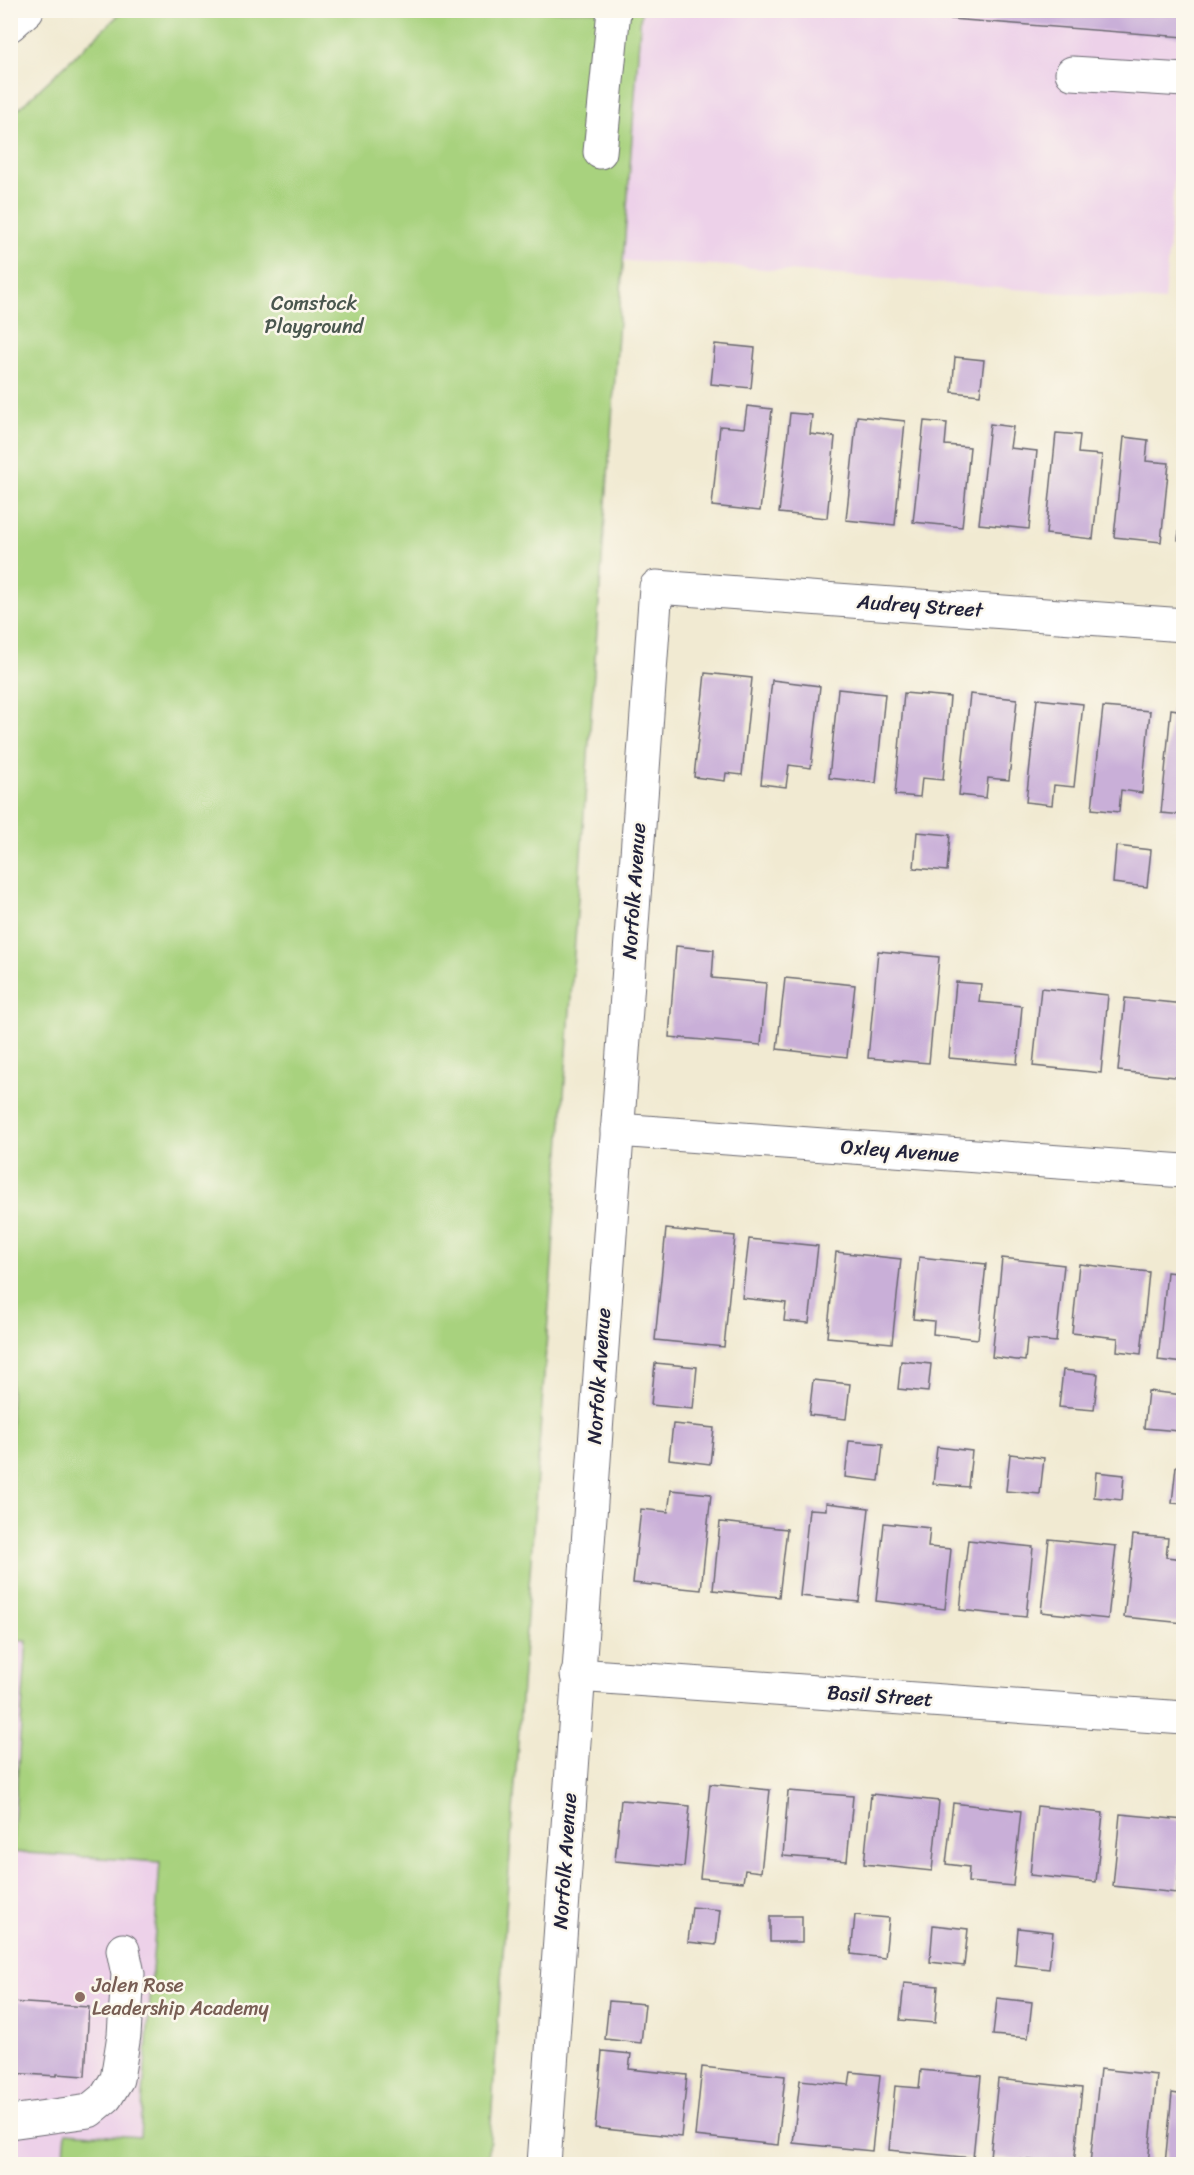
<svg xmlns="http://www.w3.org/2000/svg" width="1194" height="2175" viewBox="0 0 1194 2175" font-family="Sriracha,sans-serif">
  <rect width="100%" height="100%" fill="#fbf7ec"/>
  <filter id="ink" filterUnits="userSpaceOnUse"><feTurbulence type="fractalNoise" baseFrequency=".0167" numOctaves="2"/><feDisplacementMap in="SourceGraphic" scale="12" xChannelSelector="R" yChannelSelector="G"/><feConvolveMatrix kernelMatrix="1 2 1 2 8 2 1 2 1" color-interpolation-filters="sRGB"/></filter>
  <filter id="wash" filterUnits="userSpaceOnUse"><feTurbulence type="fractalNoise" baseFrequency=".008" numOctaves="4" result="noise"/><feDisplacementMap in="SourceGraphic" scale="24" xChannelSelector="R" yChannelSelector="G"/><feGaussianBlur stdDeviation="1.35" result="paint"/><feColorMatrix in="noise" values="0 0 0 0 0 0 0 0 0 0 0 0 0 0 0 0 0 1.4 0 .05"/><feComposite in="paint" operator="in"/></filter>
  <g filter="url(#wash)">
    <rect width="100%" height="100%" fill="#f1ead2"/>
    <g fill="#edd1e9">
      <polygon points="641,11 1183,11 1180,112 1164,301 715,265 623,261"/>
      <polygon points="10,1640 27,1641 12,1852 160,1862 140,2138 66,2133 63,2164 11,2164"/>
    </g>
    <polygon fill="#a8d27e" stroke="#657a5c" stroke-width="1.5" points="123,11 641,11 488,2164 63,2164 66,2132 140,2137 160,1862 12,1852 27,1641 11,1640 11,116"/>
    <g id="blocks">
      <g fill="#c9afd8">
        <polygon points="952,10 1184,10 1184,37 951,19"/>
        <polygon points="715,344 755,348 751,388 711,384"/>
        <polygon points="955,357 984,360 980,395 952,392"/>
        <polygon points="747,406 772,409 760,511 712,506 720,426 744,428"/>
        <polygon points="790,413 812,415 810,434 835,437 827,518 779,513"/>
        <polygon points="857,416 905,421 895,525 846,520"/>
        <polygon points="924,421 947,423 945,445 970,447 962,527 913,522"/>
        <polygon points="990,424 1013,427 1010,448 1037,451 1029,529 979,524"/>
        <polygon points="1056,433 1080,435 1078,453 1102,455 1093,539 1046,534"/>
        <polygon points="1124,437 1148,440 1146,461 1169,463 1161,542 1114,537"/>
        <polygon points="1182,506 1184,506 1184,541 1178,540"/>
        <polygon points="705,673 752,678 742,775 726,773 725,781 694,777"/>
        <polygon points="772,680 820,686 811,768 789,765 786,787 761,784"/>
        <polygon points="838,689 885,694 876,783 829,778"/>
        <polygon points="904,693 950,697 943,780 922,778 920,797 895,795"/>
        <polygon points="970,694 1017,699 1009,780 988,778 986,798 959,795"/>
        <polygon points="1037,699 1083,704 1074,787 1054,785 1052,805 1026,802"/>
        <polygon points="1103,707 1150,711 1142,793 1121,790 1119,812 1092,809"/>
        <polygon points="1171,709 1184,711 1184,815 1161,813"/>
        <polygon points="917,832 950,835 947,871 914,868"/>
        <polygon points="1116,846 1151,850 1147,887 1113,883"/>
        <polygon points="676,946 714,950 712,978 766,983 761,1045 669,1037"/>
        <polygon points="878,951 939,957 929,1063 868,1058"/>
        <polygon points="785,978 855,985 847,1057 777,1049"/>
        <polygon points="956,982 981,984 979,1002 1022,1006 1017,1064 949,1058"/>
        <polygon points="1041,988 1108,995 1101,1073 1033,1066"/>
        <polygon points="1125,998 1184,1004 1184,1078 1118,1071"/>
        <polygon points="666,1229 735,1236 724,1347 655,1340"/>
        <polygon points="749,1239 818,1246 809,1323 784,1321 786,1303 742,1298"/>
        <polygon points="836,1252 901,1259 892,1343 827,1337"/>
        <polygon points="919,1257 986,1264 978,1339 933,1334 934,1321 913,1319"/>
        <polygon points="1002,1258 1064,1265 1056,1342 1027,1339 1025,1361 992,1357"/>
        <polygon points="1079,1264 1149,1272 1141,1354 1117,1351 1118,1338 1072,1333"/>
        <polygon points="1167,1272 1184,1274 1184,1363 1158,1360"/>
        <polygon points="901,1361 931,1364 928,1392 898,1389"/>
        <polygon points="655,1363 697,1367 693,1409 651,1405"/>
        <polygon points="1063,1370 1098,1374 1094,1410 1059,1407"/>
        <polygon points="813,1380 850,1384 846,1419 809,1415"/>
        <polygon points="1148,1391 1183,1395 1179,1431 1144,1428"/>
        <polygon points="673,1424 714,1428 710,1464 669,1459"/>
        <polygon points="849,1441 883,1444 879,1481 845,1477"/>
        <polygon points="937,1447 972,1451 968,1487 933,1484"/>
        <polygon points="1010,1454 1044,1458 1040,1494 1006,1491"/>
        <polygon points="1176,1466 1184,1466 1184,1504 1172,1503"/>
        <polygon points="1096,1472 1124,1475 1122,1500 1094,1497"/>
        <polygon points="671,1490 711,1494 701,1590 633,1583 641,1509 668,1512"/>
        <polygon points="826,1503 869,1508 859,1602 800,1596 809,1509 826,1510"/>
        <polygon points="720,1522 787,1529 779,1597 713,1590"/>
        <polygon points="884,1523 930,1528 928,1547 951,1549 945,1609 876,1601"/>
        <polygon points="1133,1535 1168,1538 1166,1557 1184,1559 1184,1623 1124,1617"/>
        <polygon points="1049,1539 1116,1546 1108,1619 1041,1612"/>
        <polygon points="968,1540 1033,1547 1026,1617 960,1610"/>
        <polygon points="710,1784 770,1790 761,1872 745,1870 743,1882 700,1878"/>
        <polygon points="788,1791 853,1796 847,1861 783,1856"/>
        <polygon points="871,1794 939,1801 932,1871 864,1864"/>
        <polygon points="621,1800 690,1806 684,1867 615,1861"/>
        <polygon points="953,1803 1021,1811 1013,1886 968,1882 969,1867 946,1864"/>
        <polygon points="1037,1806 1103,1813 1096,1882 1030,1875"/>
        <polygon points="1120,1814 1184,1820 1177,1893 1113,1886"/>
        <polygon points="692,1907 720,1910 716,1945 688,1942"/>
        <polygon points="855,1915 889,1918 885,1958 851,1954"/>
        <rect x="770" y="1916" width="32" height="26"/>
        <polygon points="933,1925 968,1929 964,1966 930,1962"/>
        <polygon points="1018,1928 1053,1932 1049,1969 1015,1965"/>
        <polygon points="904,1983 938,1986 935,2023 900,2020"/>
        <polygon points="997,1998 1032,2002 1028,2038 993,2035"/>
        <polygon points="609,2001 645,2004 641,2043 605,2039"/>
        <polygon points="10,2002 89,2007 85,2076 57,2074 57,2076 10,2073"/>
        <polygon points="602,2051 631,2054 629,2069 687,2075 681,2137 595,2128"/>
        <polygon points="702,2067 785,2076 778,2145 695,2136"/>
        <polygon points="1100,2069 1157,2075 1148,2164 1090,2164"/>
        <polygon points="921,2070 981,2076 973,2158 889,2150 895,2086 919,2088"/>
        <polygon points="851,2072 880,2075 872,2151 793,2143 800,2080 849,2085"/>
        <polygon points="998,2079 1082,2088 1074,2164 990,2157"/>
        <polygon points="1172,2093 1184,2095 1184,2164 1165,2164"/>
      </g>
    </g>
  </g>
  <g filter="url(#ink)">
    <use href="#blocks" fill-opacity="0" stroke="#6a6870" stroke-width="1.5"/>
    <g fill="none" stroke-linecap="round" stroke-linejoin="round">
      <g stroke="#6a6870" stroke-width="35">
        <g id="minor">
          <polyline points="1072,73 1184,80"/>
          <polyline points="600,152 614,10"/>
          <polyline points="617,1130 1184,1171"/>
          <polyline points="577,1675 1184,1718"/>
          <polyline points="10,2122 89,2111 106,2097 117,2079 124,2035 128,1974 123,1950"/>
          <polyline points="544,2164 656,587 1184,625"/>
        </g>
      </g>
      <g stroke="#6a6870" stroke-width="35">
        <polyline id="major" points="10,25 27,10"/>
      </g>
      <use href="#minor" stroke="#fff" stroke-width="33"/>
      <use href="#major" stroke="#fff" stroke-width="33"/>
    </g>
  </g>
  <circle fill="#8d6e63" stroke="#fbf7ec" stroke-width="2" cx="80" cy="1997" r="6"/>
  <g text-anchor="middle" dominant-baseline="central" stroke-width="5" stroke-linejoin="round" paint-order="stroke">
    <g font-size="20" fill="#4a574f" stroke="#fbf7ec">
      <text x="314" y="303">Comstock<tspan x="314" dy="23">Playground</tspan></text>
    </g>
    <g font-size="20" fill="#22223b" stroke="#fbf7ec">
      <text transform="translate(920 606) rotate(4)">Audrey Street</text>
      <text transform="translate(634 891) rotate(-86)">Norfolk Avenue</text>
      <text transform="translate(900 1151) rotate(4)">Oxley Avenue</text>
      <text transform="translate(599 1376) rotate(-86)">Norfolk Avenue</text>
      <text transform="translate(880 1696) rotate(4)">Basil Street</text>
      <text transform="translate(565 1861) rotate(-86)">Norfolk Avenue</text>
    </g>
    <g font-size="20" fill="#785e54" stroke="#fbf7ec" text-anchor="start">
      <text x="92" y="1985">Jalen Rose<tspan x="92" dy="23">Leadership Academy</tspan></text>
    </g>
  </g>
  <rect width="1194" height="2175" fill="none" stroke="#fbf7ec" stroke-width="36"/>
</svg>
